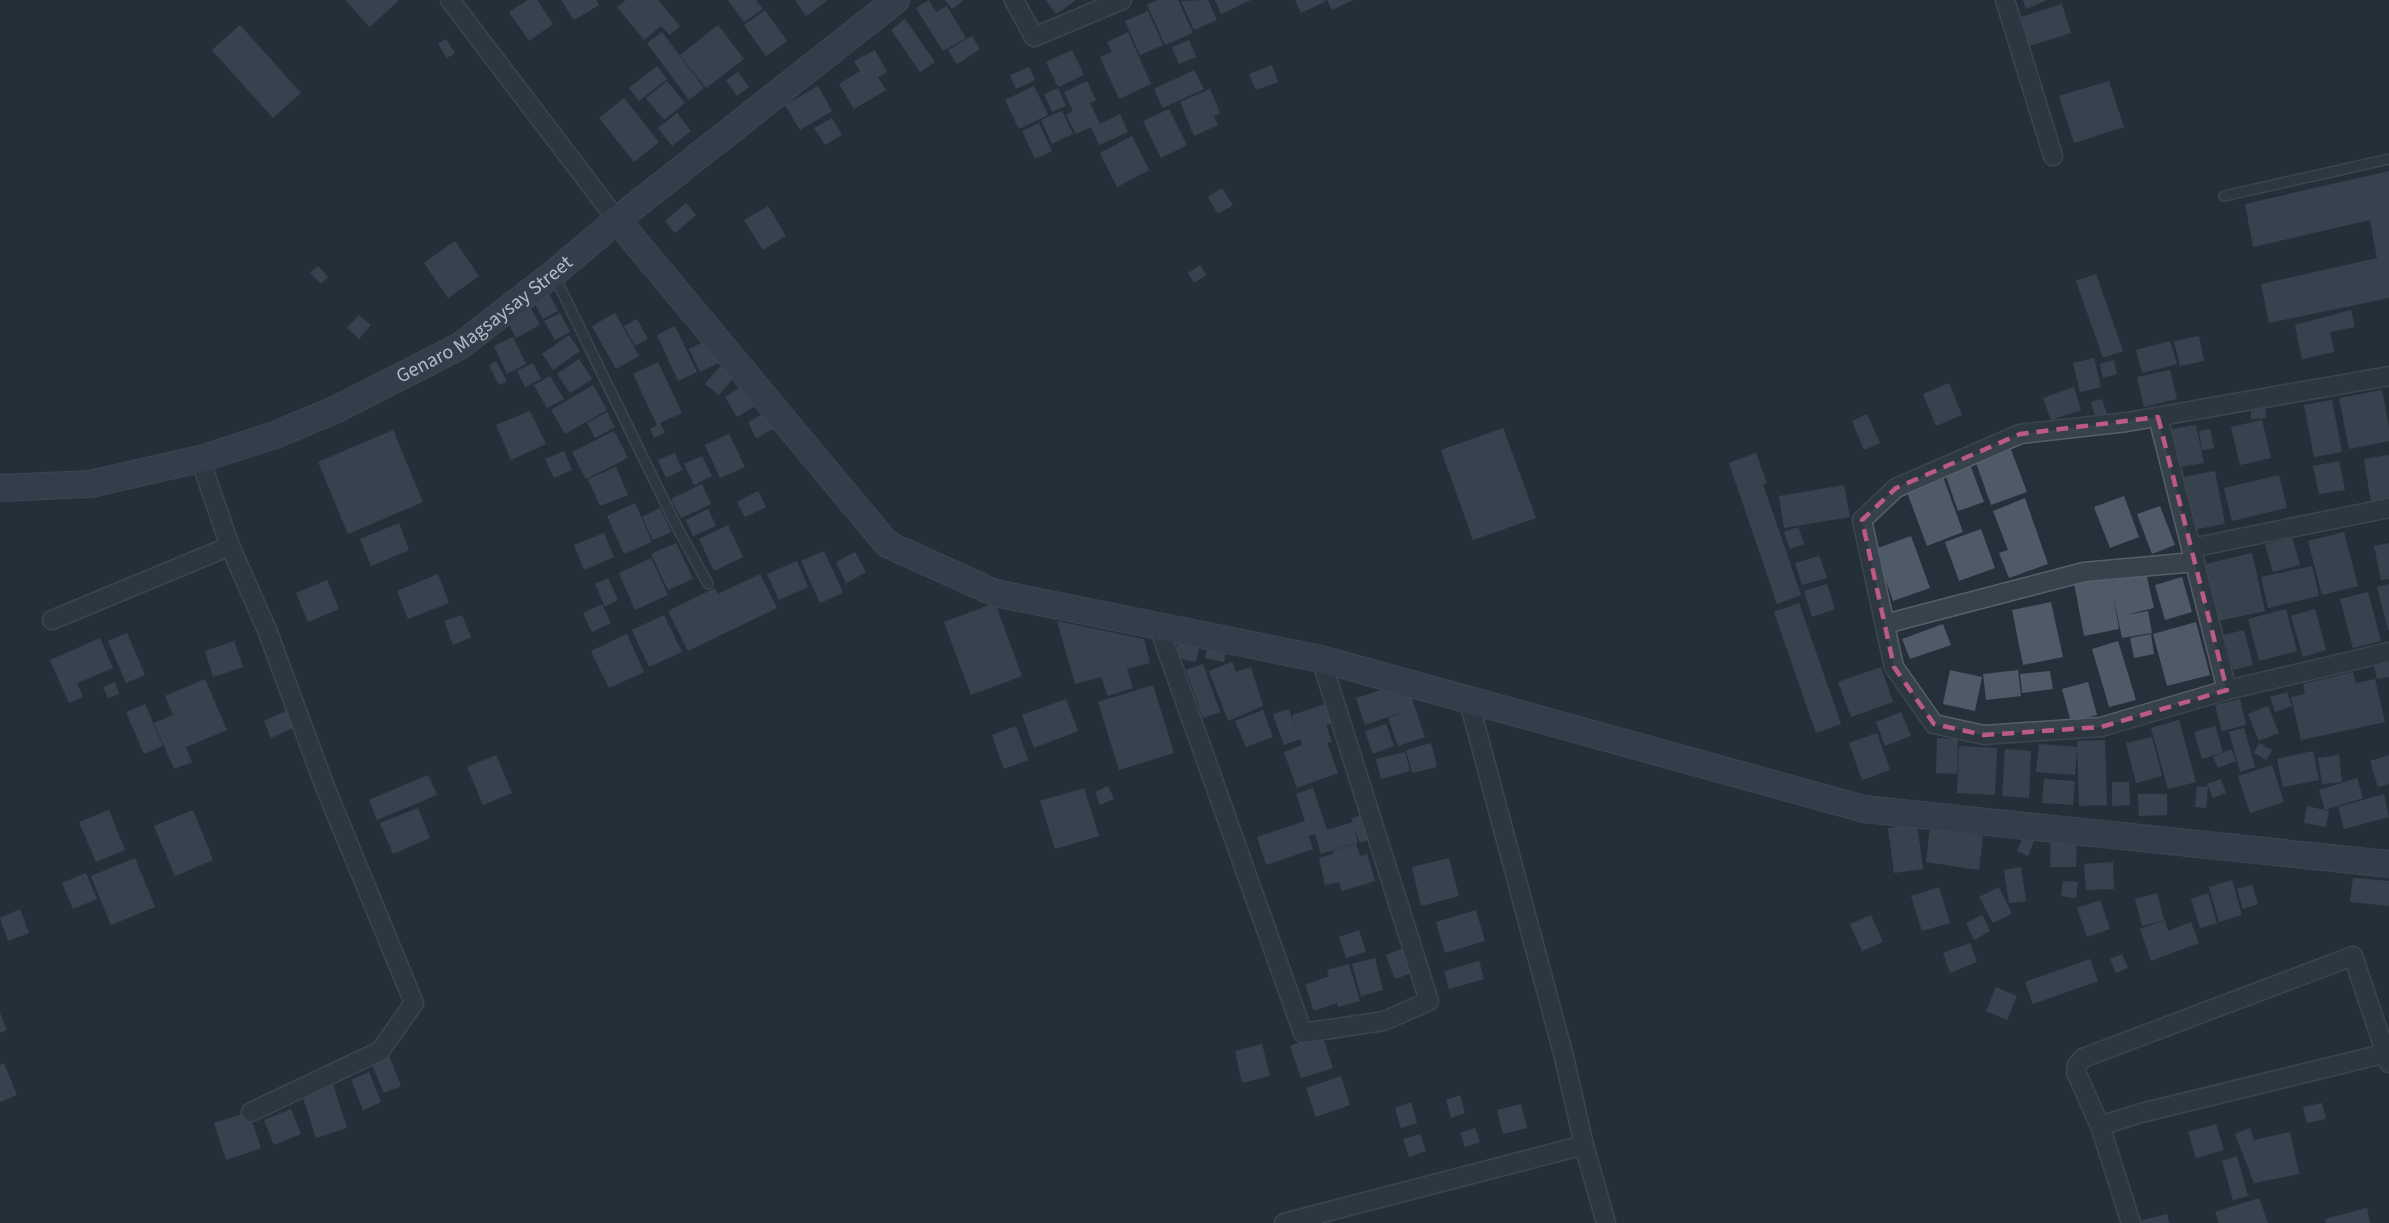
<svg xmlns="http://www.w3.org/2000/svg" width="2389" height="1223" viewBox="0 0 2389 1223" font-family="'Source Sans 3',sans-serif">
  <rect width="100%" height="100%" fill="#25303b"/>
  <g fill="#4e5a67">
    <polygon points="345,0 399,0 370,27"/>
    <polygon points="528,0 537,0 553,24 529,41 509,12"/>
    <polygon points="561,0 596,0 599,5 574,20"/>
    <polygon points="626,0 658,0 680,26 670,35 661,26 644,40 617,7"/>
    <polygon points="728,0 756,0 763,9 744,22"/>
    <polygon points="795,0 828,0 806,16"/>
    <polygon points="929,0 936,12 947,6 966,38 943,51 916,8"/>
    <polygon points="945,0 964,0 952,9"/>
    <polygon points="1046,0 1074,0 1075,1 1056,14"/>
    <polygon points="1157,0 1178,0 1193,33 1165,45 1147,5"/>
    <polygon points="1208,0 1217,20 1194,30 1181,1"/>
    <polygon points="1215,0 1251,0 1221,14"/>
    <polygon points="1295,0 1325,0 1325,2 1301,13"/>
    <polygon points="1327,0 1353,0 1332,10"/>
    <polygon points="2023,0 2047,0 2026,9"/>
    <polygon points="2062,4 2071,33 2029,46 2021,17"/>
    <polygon points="765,10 787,41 766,56 744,25"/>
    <polygon points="1148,11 1163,45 1140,55 1125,21"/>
    <polygon points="905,19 935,62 920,72 891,30"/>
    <polygon points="240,25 301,93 273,118 212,50"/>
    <polygon points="718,25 744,59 706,88 680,55"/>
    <polygon points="662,32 704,88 689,100 647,43"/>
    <polygon points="1128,32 1151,84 1119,99 1100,57 1112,52 1107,42"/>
    <polygon points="972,36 980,49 957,64 948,50"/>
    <polygon points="446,39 455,53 447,58 438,44"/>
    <polygon points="1189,40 1196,57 1179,64 1172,47"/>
    <polygon points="875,50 887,72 878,77 886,90 854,109 839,84 860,71 854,61"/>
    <polygon points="1072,50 1084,75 1058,87 1046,62"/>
    <polygon points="1272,65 1278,82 1256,90 1249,74"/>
    <polygon points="657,66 667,79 639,101 629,88"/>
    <polygon points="1029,67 1035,80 1016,89 1010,75"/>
    <polygon points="1194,70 1204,89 1163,108 1154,89"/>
    <polygon points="738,72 749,87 737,96 726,80"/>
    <polygon points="667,81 685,103 664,120 646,98"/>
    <polygon points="1087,81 1096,100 1090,103 1100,124 1120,114 1128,132 1099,145 1091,127 1076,134 1066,115 1073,111 1064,92"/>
    <polygon points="2109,81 2124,127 2074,143 2059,96"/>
    <polygon points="818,86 832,111 800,130 785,105"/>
    <polygon points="1034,86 1048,115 1019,129 1005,100"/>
    <polygon points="1058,88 1066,106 1052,112 1044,94"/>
    <polygon points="1210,89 1220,113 1214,116 1218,125 1194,136 1180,102"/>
    <polygon points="624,98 659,142 634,162 599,118"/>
    <polygon points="1169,109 1187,145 1161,158 1143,121"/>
    <polygon points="1062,111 1073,134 1052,144 1041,120"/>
    <polygon points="677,113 691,131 672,146 658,128"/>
    <polygon points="832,118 842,135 825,145 814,128"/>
    <polygon points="1039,123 1052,151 1035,159 1022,131"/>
    <polygon points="1132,136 1149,170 1117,187 1100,153"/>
    <polygon points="2389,171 2389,298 2269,323 2261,284 2377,258 2370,220 2253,247 2245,204"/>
    <polygon points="1222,188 1233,205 1218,214 1208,197"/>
    <polygon points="686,203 696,215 675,233 665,221"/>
    <polygon points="768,206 786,236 763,250 744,220"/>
    <polygon points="455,241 479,276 448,298 424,263"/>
    <polygon points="1200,265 1206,275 1194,283 1188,273"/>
    <polygon points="318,266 328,277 321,284 310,273"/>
    <polygon points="2096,274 2123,351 2103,358 2076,281"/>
    <polygon points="545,286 558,311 543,319 530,295"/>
    <polygon points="528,303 540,325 516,338 505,316"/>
    <polygon points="2351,310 2355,327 2330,332 2334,352 2302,359 2295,325"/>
    <polygon points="560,313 570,332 555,340 544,321"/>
    <polygon points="615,313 639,356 616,369 592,326"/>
    <polygon points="359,315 371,325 359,339 347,328"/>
    <polygon points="637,319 648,339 635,346 624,326"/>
    <polygon points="675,326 697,372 678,381 657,335"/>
    <polygon points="569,335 580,351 553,370 542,354"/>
    <polygon points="2199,336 2204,361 2180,366 2174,341"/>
    <polygon points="513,337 526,364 507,374 494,346"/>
    <polygon points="713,337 724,360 700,372 689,349"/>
    <polygon points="2170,341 2177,364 2142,373 2136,350"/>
    <polygon points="2094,358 2101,387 2080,392 2073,363"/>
    <polygon points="579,359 592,379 570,393 557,374"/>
    <polygon points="2114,360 2117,374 2103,378 2100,364"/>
    <polygon points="496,361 507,381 499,385 489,365"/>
    <polygon points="658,362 682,413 660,423 665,433 654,438 650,429 657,425 633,374"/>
    <polygon points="533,363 541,379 525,387 517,371"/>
    <polygon points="722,364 735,376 719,395 705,384"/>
    <polygon points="2170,370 2177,399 2144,407 2137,377"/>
    <polygon points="550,376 564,399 547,408 534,385"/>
    <polygon points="1949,383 1962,415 1936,426 1923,394"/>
    <polygon points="746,384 759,404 737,417 725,397"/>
    <polygon points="593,385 607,410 565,434 551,410"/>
    <polygon points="2074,387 2081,410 2051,420 2043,398"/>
    <polygon points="2382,390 2389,427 2389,441 2349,449 2339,398"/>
    <polygon points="2102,399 2107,415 2096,419 2091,402"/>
    <polygon points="2332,400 2342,452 2314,457 2304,405"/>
    <polygon points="2265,405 2266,418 2251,419 2251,406"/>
    <polygon points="530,411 546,444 511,460 496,425"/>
    <polygon points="607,412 615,427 595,438 587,423"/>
    <polygon points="765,413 773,429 756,438 748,422"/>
    <polygon points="1867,414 1880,443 1864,450 1852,421"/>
    <polygon points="2262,420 2271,458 2240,465 2231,427"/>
    <polygon points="2196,425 2204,463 2173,468 2166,430"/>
    <polygon points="1503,428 1536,518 1473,540 1441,450"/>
    <polygon points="2210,429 2214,448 2202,450 2199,431"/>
    <polygon points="393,430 423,502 348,534 318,462"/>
    <polygon points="614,431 628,458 586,479 572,452"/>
    <polygon points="729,434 745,467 720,478 705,445"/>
    <polygon points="2010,447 2027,492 1991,505 1975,460"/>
    <polygon points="564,451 572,470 554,478 545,459"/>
    <polygon points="675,453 682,470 666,478 658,460"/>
    <polygon points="1756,453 1767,483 1763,484 1801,595 1777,604 1729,463"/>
    <polygon points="2389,455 2389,500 2371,503 2364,459"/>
    <polygon points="702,456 712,476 694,485 684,464"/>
    <polygon points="1968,459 1984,502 1958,511 1943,468"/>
    <polygon points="2339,461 2345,490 2319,494 2313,466"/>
    <polygon points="616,467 628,495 600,506 588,479"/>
    <polygon points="2215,471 2225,524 2192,530 2182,477"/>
    <polygon points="1942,474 1963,532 1927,546 1905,487"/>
    <polygon points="2279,475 2287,508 2232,521 2224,488"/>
    <polygon points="702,484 711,504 681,518 671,499"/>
    <polygon points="1844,485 1850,517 1784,528 1779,496"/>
    <polygon points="758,491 766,507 745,517 737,502"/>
    <polygon points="2124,496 2139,537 2110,548 2094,507"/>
    <polygon points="2025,498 2048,564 2009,578 1999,553 2008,550 1993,511"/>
    <polygon points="635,503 652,542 624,554 607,516"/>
    <polygon points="2160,506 2175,545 2152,554 2137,514"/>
    <polygon points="660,508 671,532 653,540 642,517"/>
    <polygon points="708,509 716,526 693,536 686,520"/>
    <polygon points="399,523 409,550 371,566 360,539"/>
    <polygon points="728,525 743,557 714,571 699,539"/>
    <polygon points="1798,527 1804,544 1790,549 1784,532"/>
    <polygon points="1981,529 1995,568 1959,581 1945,542"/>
    <polygon points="2344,532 2358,586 2322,595 2308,541"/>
    <polygon points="604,533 614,557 584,570 574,545"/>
    <polygon points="1911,536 1930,588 1893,601 1875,549"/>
    <polygon points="2292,537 2300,565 2273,572 2265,545"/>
    <polygon points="676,543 693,579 668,590 651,554"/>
    <polygon points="2389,543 2389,579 2381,580 2374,546"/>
    <polygon points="824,551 843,593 820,603 801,561"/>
    <polygon points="855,552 866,572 846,583 836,562"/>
    <polygon points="2252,553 2265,611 2214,622 2201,565"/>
    <polygon points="1819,556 1827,578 1802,585 1795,563"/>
    <polygon points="651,558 668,595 635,610 619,573"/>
    <polygon points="797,561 808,587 779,600 767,574"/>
    <polygon points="2312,566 2319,596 2268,608 2261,577"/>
    <polygon points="2145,568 2154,608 2125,615 2148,611 2152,633 2122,638 2113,595 2119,629 2084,636 2074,583"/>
    <polygon points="438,574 449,603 408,619 397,591"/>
    <polygon points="760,574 777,608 688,651 668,611 715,588 718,594"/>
    <polygon points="2182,577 2192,612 2165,620 2155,585"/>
    <polygon points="608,578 618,600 605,607 595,584"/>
    <polygon points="327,580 339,609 308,622 296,593"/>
    <polygon points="1827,584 1835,609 1812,617 1804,591"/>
    <polygon points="2389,584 2389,630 2388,630 2377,587"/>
    <polygon points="2368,592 2381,641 2353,648 2340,599"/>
    <polygon points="2051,602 2063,657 2023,665 2012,610"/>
    <polygon points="995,603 1022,676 971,695 944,622"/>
    <polygon points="1799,603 1841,724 1816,733 1774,612"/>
    <polygon points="602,604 611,623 592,632 583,613"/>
    <polygon points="2286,609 2297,651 2259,661 2248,619"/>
    <polygon points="2315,609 2326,650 2303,657 2291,616"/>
    <polygon points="462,615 471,637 453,645 444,621"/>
    <polygon points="664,615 682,652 649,667 632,630"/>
    <polygon points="1057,621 1144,639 1150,663 1127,669 1133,688 1108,696 1101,677 1075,684"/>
    <polygon points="2196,622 2210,675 2167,686 2153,634"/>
    <polygon points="1943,624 1951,645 1910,659 1902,639"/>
    <polygon points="2244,630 2253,665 2233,670 2224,635"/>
    <polygon points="127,633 145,675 126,683 108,641"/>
    <polygon points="627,634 644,672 609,688 591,651"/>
    <polygon points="2151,634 2154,654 2134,658 2130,638"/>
    <polygon points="1180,636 1201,640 1196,662 1175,658"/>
    <polygon points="100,638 113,668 77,683 83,697 69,703 50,660"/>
    <polygon points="234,641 243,667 213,677 205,651"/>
    <polygon points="2118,641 2136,700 2109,707 2092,649"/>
    <polygon points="1208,643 1227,647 1224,662 1205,658"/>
    <polygon points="2389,657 2389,677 2377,679 2373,660"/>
    <polygon points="1232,662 1236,672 1251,667 1263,706 1228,721 1209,671"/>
    <polygon points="1203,664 1220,712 1203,718 1186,670"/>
    <polygon points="1881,667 1893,702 1851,717 1838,682"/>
    <polygon points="1950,670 1982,677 1975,711 1943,704"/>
    <polygon points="2018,670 2021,696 1986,700 1983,674"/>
    <polygon points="2050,671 2053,689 2022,693 2020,674"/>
    <polygon points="2353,672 2356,683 2375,679 2385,722 2301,740 2291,697 2305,694 2303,684"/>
    <polygon points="205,679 227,730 186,747 192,762 174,769 154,723 173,715 165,696"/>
    <polygon points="115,682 119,694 108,698 103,687"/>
    <polygon points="1406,682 1425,737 1398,746 1388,718 1411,709 1365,725 1356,698"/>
    <polygon points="2088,682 2097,715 2071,722 2062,689"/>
    <polygon points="1153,685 1174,753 1119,770 1098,702"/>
    <polygon points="2287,692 2292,706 2275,712 2270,697"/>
    <polygon points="1066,699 1078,731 1034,748 1022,715"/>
    <polygon points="2240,699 2246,725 2222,731 2215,705"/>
    <polygon points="1331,702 1337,721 1326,725 1332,742 1327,743 1338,773 1297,788 1284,752 1302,745 1300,739 1284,745 1273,714 1289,709 1296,730 1292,715"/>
    <polygon points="145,704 163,746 144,754 126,712"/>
    <polygon points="2268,706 2279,733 2259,741 2248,714"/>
    <polygon points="288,710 295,727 271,738 264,721"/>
    <polygon points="1263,710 1273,737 1246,747 1235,721"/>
    <polygon points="1901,712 1911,736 1885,746 1876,722"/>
    <polygon points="2179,720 2196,782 2168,789 2151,728"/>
    <polygon points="1386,724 1394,746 1373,754 1365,731"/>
    <polygon points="1016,726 1028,760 1004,769 992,735"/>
    <polygon points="2215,726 2223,752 2202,759 2194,732"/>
    <polygon points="2244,728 2255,767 2240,772 2229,732"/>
    <polygon points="1877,733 1890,770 1862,780 1849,743"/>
    <polygon points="2152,737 2162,776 2136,783 2126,743"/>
    <polygon points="1937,738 1958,739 1957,774 1936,773"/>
    <polygon points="2105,740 2107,805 2079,806 2077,741"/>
    <polygon points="1431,743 1437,767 1412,773 1406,750"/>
    <polygon points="2259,743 2272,750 2266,760 2254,753"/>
    <polygon points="2039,744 2077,747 2075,775 2036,772"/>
    <polygon points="1959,746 1997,748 1995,795 1957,793"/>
    <polygon points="2005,749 2031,751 2029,798 2002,796"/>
    <polygon points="2231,749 2236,761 2218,768 2213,757"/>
    <polygon points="2313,751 2319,780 2283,787 2277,759"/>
    <polygon points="1405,752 1410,771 1381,779 1376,759"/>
    <polygon points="496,755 512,793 483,805 467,767"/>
    <polygon points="2339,755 2342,782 2322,784 2318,758"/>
    <polygon points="2389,755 2389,784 2378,787 2370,761"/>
    <polygon points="2272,765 2284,802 2250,813 2238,776"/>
    <polygon points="428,775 437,795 377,820 369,800"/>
    <polygon points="2357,778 2363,798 2325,810 2319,790"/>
    <polygon points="2044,779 2075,781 2073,805 2042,803"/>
    <polygon points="2221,779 2226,793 2213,798 2207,784"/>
    <polygon points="2112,782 2129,782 2130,805 2112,806"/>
    <polygon points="1108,786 1114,799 1100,805 1095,792"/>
    <polygon points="2197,786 2208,787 2206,808 2195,807"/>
    <polygon points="1084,788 1099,836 1055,849 1040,801"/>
    <polygon points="1313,788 1327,830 1353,822 1351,819 1368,812 1377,836 1360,843 1353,824 1358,842 1321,854 1315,834 1309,836 1313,849 1266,865 1257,837 1305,821 1296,794"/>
    <polygon points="2138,794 2167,794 2167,815 2139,816"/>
    <polygon points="2384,794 2389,817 2344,829 2338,807"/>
    <polygon points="2307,806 2329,811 2326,827 2304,823"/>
    <polygon points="418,808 430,838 393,854 380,823"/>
    <polygon points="109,810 125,850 96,862 79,822"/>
    <polygon points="193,810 213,860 175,876 154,826"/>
    <polygon points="1917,824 1923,869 1894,873 1888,828"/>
    <polygon points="1930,828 1983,836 1979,870 1926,862"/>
    <polygon points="2051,832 2077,833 2076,867 2050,867"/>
    <polygon points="2023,837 2034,841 2028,856 2017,851"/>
    <polygon points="1356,843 1360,856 1367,854 1375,881 1342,891 1339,882 1325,885 1319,858 1333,854 1332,851"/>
    <polygon points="135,858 155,907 111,925 91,876"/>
    <polygon points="1449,858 1459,896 1421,906 1412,867"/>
    <polygon points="2113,862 2114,889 2086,890 2084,864"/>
    <polygon points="2021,867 2026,901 2009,903 2004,870"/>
    <polygon points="86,873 97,899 73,909 62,883"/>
    <polygon points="2353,878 2389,881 2389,906 2350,902"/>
    <polygon points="2232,880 2242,915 2219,922 2209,887"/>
    <polygon points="2063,881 2078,882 2076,898 2061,896"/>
    <polygon points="2252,885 2258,904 2243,909 2237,889"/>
    <polygon points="1939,887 1950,923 1922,931 1911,896"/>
    <polygon points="1999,887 2012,914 1993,923 1979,897"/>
    <polygon points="2157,893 2164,920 2142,926 2135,899"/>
    <polygon points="2208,893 2217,923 2200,928 2191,899"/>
    <polygon points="2100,900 2110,929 2087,937 2077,908"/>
    <polygon points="20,909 29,933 8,941 0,918"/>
    <polygon points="1476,910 1485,941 1445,953 1436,922"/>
    <polygon points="1871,915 1883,942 1862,951 1850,924"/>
    <polygon points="1982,915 1990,931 1974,940 1966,923"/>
    <polygon points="2165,920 2168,931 2191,922 2199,943 2151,961 2140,929"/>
    <polygon points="1359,930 1366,952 1346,958 1339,937"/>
    <polygon points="1970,943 1977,962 1950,973 1943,953"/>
    <polygon points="1408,946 1417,971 1395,979 1386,955"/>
    <polygon points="2122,954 2128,968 2116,973 2110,959"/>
    <polygon points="1375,958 1383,990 1361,996 1352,964"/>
    <polygon points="2090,959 2098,981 2033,1004 2025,982"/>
    <polygon points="1479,961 1484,979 1449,989 1444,971"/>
    <polygon points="1349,964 1360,1001 1338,1007 1337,1003 1314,1011 1305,985 1329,976 1327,970"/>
    <polygon points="1996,987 2017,996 2007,1020 1986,1011"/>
    <polygon points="0,1013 7,1030 0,1033"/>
    <polygon points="1322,1035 1333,1068 1301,1078 1290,1046"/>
    <polygon points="1262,1044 1270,1076 1242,1083 1235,1051"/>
    <polygon points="387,1051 401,1086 384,1093 369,1058"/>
    <polygon points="4,1063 17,1095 0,1102 0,1065"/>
    <polygon points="369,1072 381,1102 363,1110 351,1080"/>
    <polygon points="1341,1076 1350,1105 1316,1117 1306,1088"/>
    <polygon points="333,1084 347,1128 316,1138 302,1095"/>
    <polygon points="1460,1095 1465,1113 1451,1118 1446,1100"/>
    <polygon points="1411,1102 1417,1123 1401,1128 1395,1108"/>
    <polygon points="2322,1103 2326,1119 2307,1123 2303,1107"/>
    <polygon points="1521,1104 1527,1128 1503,1134 1497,1110"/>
    <polygon points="291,1109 301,1134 274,1145 264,1120"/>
    <polygon points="249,1112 261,1148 226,1160 214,1123"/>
    <polygon points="2216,1124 2224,1150 2196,1158 2188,1132"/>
    <polygon points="1475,1128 1480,1142 1465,1147 1460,1133"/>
    <polygon points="2250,1128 2254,1140 2290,1132 2299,1174 2254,1183 2235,1134"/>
    <polygon points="1420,1134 1426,1151 1409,1157 1403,1139"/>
    <polygon points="2237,1156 2248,1196 2233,1200 2222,1161"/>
    <polygon points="2259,1198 2268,1223 2219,1223 2215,1212"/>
    <polygon points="2367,1208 2370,1223 2326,1223 2325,1219"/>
    <polygon points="2167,1214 2169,1223 2141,1223 2140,1221"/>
  </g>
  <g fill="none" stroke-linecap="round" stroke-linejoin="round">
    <g stroke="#56606a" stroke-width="12">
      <g id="lane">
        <polyline points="2224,196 2389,159"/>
        <polyline points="554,275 677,527 708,584"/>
      </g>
    </g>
    <g stroke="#56606a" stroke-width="21">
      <g id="street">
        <polyline points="450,0 617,220"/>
        <polyline points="1014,0 1034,37 1122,0"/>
        <polyline points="2005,0 2053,156"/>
        <polyline points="2389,376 2127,422 2020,434 1896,488 1862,520 1894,667 1934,724 1984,735 2101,727 2227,690 2389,652"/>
        <polyline points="2158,417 2227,690"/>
        <polyline points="200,459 230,546 267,630 325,787 414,1003 380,1051 251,1112"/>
        <polyline points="2191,548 2389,508"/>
        <polyline points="52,620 230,546"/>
        <polyline points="1885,624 2084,572 2195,562"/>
        <polyline points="1158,625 1303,1033 1384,1021 1429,1001 1321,659"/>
        <polyline points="2100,1126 2076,1072 2077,1065 2083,1058 2353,956 2389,1063"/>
        <polyline points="1584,1145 1606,1223"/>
        <polyline points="1284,1223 1584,1145 1564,1057 1468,698"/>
        <polyline points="2131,1223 2100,1126 2141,1113 2387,1053"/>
      </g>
    </g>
    <g stroke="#56606a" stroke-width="28">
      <g id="secondary">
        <polyline points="617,220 887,544 995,593 1321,659 1864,809 2389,864"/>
        <path id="s1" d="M 0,488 L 90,484 L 200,459 L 275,435 L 337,409 L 460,346 L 553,274 L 617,220 L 896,0"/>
      </g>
    </g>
    <use href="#lane" stroke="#38424c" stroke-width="9"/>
    <use href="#street" stroke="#38424c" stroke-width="18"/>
    <use href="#secondary" stroke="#47515e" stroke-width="26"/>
  </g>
  <path d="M0 0H2389V1223H0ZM 2158,417 L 2227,690 L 2101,727 L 1984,735 L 1934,724 L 1894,667 L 1862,520 L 1896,488 L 2020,434 Z" fill="#25303b" fill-opacity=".55" fill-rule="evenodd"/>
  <path fill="none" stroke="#bc5a86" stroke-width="4.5" stroke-dasharray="12 8" stroke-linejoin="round" d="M 2158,417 L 2227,690 L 2101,727 L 1984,735 L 1934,724 L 1894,667 L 1862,520 L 1896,488 L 2020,434 Z"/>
  <g text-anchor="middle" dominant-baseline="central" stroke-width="5" stroke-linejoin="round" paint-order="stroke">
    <g font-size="20" fill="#b4bdc7" stroke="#1d2731">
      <text stroke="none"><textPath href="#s1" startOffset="522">Genaro Magsaysay Street</textPath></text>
    </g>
  </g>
</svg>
